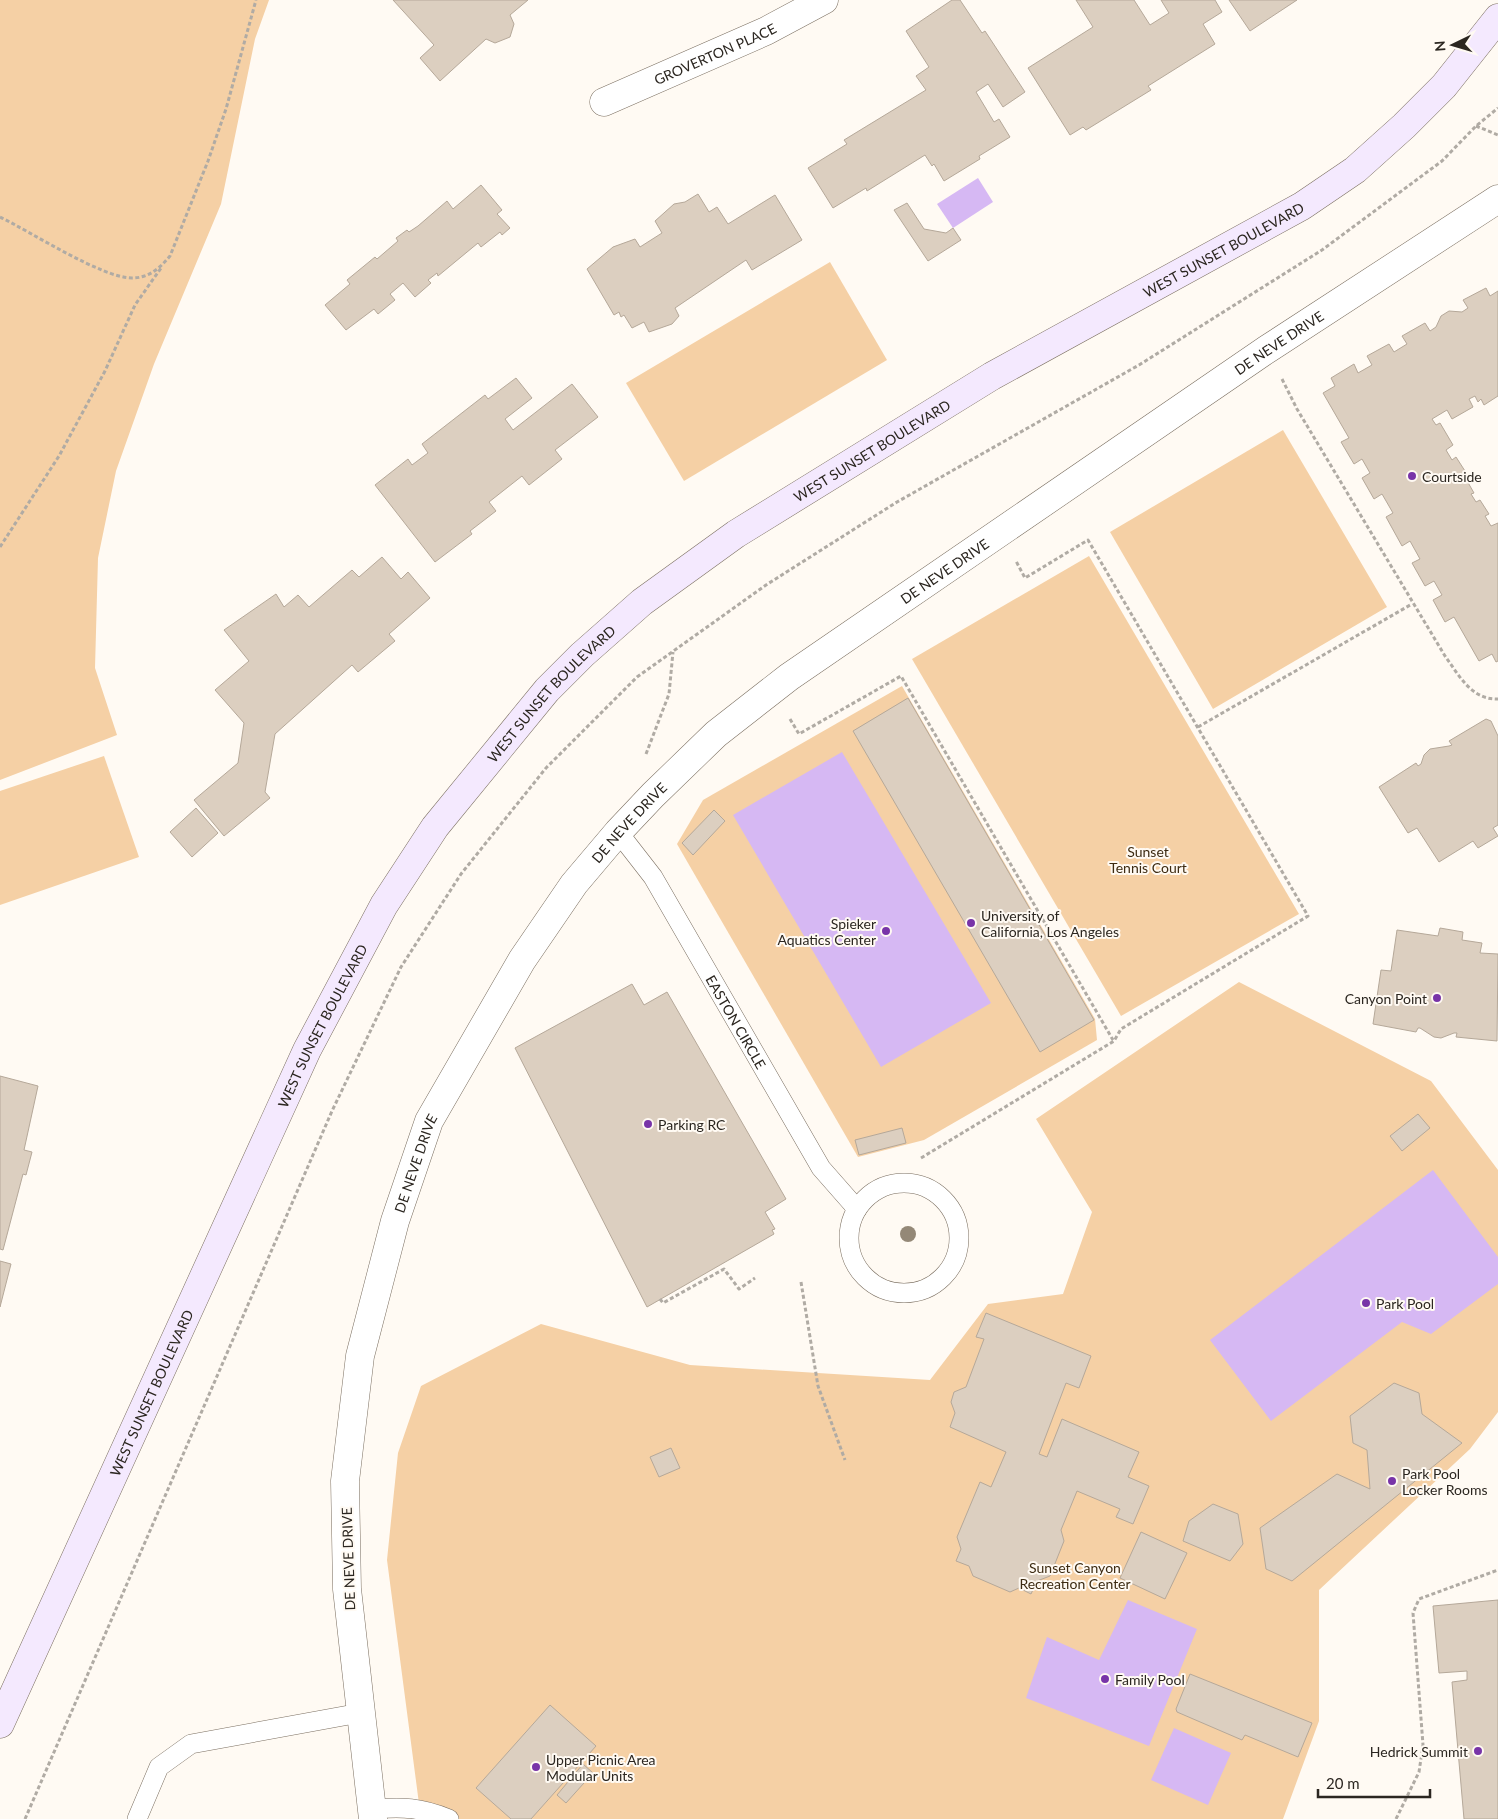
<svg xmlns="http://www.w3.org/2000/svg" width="1498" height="1819" viewBox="0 0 1498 1819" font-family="Lato,sans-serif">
  <rect width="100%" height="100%" fill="#fffaf3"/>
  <g fill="#f5d0a5">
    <polygon points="0,0 269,0 255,39 221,204 154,364 116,471 98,558 95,668 117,735 0,780"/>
    <polygon points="830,262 887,360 684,481 626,383"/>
    <polygon points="1283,430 1387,607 1213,709 1110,532"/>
    <polygon points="1089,556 1299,914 1121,1016 912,659"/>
    <polygon points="902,686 1095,1019 1097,1040 924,1140 858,1157 677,844 703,800"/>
    <polygon points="104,756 139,857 0,905 0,791"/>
    <polygon points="1239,982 1431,1081 1498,1170 1498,1412 1470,1449 1319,1590 1319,1721 1283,1819 421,1819 387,1560 398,1453 421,1386 541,1324 690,1365 930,1380 988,1304 1063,1294 1092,1212 1036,1119"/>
  </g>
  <g fill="#d6b8f3">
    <polygon points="978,178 993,202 953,228 937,204"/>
    <polygon points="842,752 991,1003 881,1067 733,815"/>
    <polygon points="1433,1170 1498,1257 1498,1284 1431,1334 1402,1322 1271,1421 1210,1340"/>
    <polygon points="1128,1600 1197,1629 1149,1746 1026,1698 1047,1637 1099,1660"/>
    <polygon points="1174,1728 1231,1753 1208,1805 1151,1780"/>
  </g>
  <g fill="#dccfc0" stroke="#b5a899">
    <polygon points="393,0 528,0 510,15 514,24 510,37 495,43 486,39 440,81 420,58 434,45"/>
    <polygon points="952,0 960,0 982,33 985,31 1025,92 1003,107 988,84 976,92 994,122 999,119 1010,137 979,156 980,159 944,181 934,164 932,166 925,155 867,191 866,188 833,208 808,168 847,144 844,140 926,90 916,76 929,67 906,31"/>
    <polygon points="1076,0 1134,0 1150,25 1169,13 1161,0 1215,0 1222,12 1203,24 1215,44 1148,86 1151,90 1086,130 1083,127 1070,135 1028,68 1093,27"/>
    <polygon points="1229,0 1297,0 1250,31"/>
    <polygon points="481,185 502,210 497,214 510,228 502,235 500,232 481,247 478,243 438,276 437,273 428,280 431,283 415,297 403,283 390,294 395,300 378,314 374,309 346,330 325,305 350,284 347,280 375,257 377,259 398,241 396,238 407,230 409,232 418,226 447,201 453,209"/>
    <polygon points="698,194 709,212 717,207 728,224 775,195 802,240 752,270 746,260 675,308 679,316 672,324 649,332 644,322 632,328 624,315 621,317 619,312 614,315 587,269 613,247 635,239 640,247 662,233 655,221 674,204 685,202"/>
    <polygon points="907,203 924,229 946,233 953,228 961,240 928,261 894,210"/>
    <polygon points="1486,288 1490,296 1498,291 1498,396 1484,405 1481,399 1478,402 1475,396 1469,399 1473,407 1452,419 1447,410 1432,419 1436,425 1440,423 1453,445 1446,450 1452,460 1456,457 1465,471 1460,475 1463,481 1466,479 1474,493 1471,494 1476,502 1480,500 1489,514 1485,516 1491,526 1498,523 1498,661 1496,662 1492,654 1479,661 1454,617 1445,622 1433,600 1442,595 1434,581 1425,586 1412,563 1420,559 1410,541 1402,546 1386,517 1393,513 1382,494 1374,499 1362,478 1370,473 1362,459 1354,464 1341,442 1349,438 1323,393 1335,386 1331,378 1354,364 1358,373 1372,365 1367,356 1389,344 1394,352 1407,344 1402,336 1425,323 1430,331 1436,327 1441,316 1449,311 1462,312 1468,308 1463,300"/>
    <polygon points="516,378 532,398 505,419 513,430 572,384 598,417 555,450 562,459 529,485 522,476 489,502 496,511 470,531 472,534 435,562 375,485 408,459 412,465 428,453 422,444 485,395 488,399"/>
    <polygon points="382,557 401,579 408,572 430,598 389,634 395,641 358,672 352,665 275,734 265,792 270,798 224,836 194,800 238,763 244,723 215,690 249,661 224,630 276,594 284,607 298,595 309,607 352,570 359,577"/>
    <polygon points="908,698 1094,1020 1040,1052 853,731"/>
    <polygon points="1486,719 1491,721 1498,736 1498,825 1493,828 1498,836 1478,848 1473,841 1439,862 1417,828 1408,833 1379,787 1416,763 1418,766 1421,764 1424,755 1430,749 1449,746 1452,745 1449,741"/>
    <polygon points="196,808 218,833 192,857 170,832"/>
    <polygon points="714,810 725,821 693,855 682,843"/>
    <polygon points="1440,928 1463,932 1462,940 1482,943 1480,953 1498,954 1497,1041 1456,1037 1457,1033 1454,1033 1441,1038 1434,1037 1420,1028 1418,1028 1416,1032 1373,1024 1381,970 1391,971 1397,930 1438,936"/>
    <polygon points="632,984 644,1005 667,992 786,1199 765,1212 775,1229 772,1230 774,1234 647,1307 515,1048"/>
    <polygon points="0,1076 38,1086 24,1150 32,1152 26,1175 23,1174 3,1250 0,1249"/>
    <polygon points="1418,1114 1430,1128 1402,1151 1390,1136"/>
    <polygon points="902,1128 906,1143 859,1155 855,1140"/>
    <polygon points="0,1261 11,1264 0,1307"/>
    <polygon points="986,1313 1091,1356 1079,1388 1066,1383 1039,1454 1047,1457 1062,1419 1139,1452 1128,1477 1149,1486 1133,1524 1116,1517 1120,1509 1077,1491 1061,1530 1064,1541 1050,1576 1037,1581 1031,1594 1019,1588 1010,1592 973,1576 969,1566 956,1561 961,1549 957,1537 980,1482 991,1487 1006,1452 950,1427 955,1413 951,1402 954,1392 966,1387 984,1339 976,1337"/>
    <polygon points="1394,1383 1419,1393 1422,1414 1462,1443 1292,1581 1266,1569 1260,1528 1337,1474 1370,1489 1367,1450 1353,1443 1350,1416"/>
    <polygon points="671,1448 680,1468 659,1477 650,1457"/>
    <polygon points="1213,1504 1238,1514 1243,1544 1230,1561 1183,1541 1189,1521"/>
    <polygon points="1141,1532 1187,1553 1165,1599 1120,1578"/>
    <polygon points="1498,1600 1498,1819 1464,1819 1452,1682 1467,1680 1467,1671 1439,1673 1433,1606"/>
    <polygon points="1190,1674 1312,1723 1298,1757 1245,1735 1242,1740 1177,1712 1176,1709"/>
    <polygon points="550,1705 596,1746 531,1819 511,1819 476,1788"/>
    <polygon points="583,1764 593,1773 566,1803 557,1795"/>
  </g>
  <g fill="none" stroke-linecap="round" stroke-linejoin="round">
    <g stroke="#7b6f61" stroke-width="20">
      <g id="service">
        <path id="s1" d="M 618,832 L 653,877 L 821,1168 L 857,1209"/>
        <circle cx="904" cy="1238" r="55"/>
        <path d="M 372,1809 C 404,1807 419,1807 449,1819"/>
        <polyline points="137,1819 159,1767 191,1744 360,1713"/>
      </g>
    </g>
    <g stroke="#7b6f61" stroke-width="29">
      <g id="minor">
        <path id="s2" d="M 604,102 L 766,31 L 824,0"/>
        <path id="s3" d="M 373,1819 L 347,1589 L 345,1481 L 360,1356 L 395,1221 L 429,1121 L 522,960 L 574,884 L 618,832 L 653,795 L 716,734 L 789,677 L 1266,350 L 1498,199"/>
      </g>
    </g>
    <g stroke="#7b6f61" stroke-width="29">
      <g id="secondary">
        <path id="s4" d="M 0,1724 L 307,1050 L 384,905 L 435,827 L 547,690 L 582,655 L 642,602 L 736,534 L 992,376 L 1302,206 L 1355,170 L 1404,126 L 1444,86 L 1498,18"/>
      </g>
    </g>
    <g stroke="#b0aba4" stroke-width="3" stroke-dasharray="4 2.5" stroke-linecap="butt">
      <polyline points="1476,126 1498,135"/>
      <path d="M 0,217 C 31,232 102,278 132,278 C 149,278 160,268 170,256 L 208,161 L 226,109 L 256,0"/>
      <path d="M 1282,379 L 1297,409 L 1445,656 C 1459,675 1471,700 1498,699"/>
      <polyline points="0,547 59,456 105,371 135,305 161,268"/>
      <polyline points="790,719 799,734 901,676 1113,1040"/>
      <polyline points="1198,727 1412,604"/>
      <polyline points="646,754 669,694 673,652"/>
      <polyline points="921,1158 1114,1041 1121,1029 1308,916 1088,540 1025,578 1016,561"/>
      <polyline points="801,1282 818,1386 845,1460"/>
      <polyline points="660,1299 663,1303 724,1269 739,1289 755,1278"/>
      <polyline points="25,1819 332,1111 401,967 461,874 546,768 637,677 766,585 897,502 1139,365 1322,250 1442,161 1476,126 1498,108"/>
      <polyline points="1396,1819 1419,1772 1423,1745 1413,1613 1419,1599 1498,1570"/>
    </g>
    <use href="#service" stroke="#fff" stroke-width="19"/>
    <use href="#minor" stroke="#fff" stroke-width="28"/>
    <use href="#secondary" stroke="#f4e9fe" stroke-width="28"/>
  </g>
  <circle fill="#948877" cx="908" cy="1234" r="8"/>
  <g fill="#7834a8" stroke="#fffaf3" stroke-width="2">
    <circle cx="1412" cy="476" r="5"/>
    <circle cx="971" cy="923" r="5"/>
    <circle cx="886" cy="931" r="5"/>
    <circle cx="1437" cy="998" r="5"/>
    <circle cx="648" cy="1124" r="5"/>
    <circle cx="1366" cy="1303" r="5"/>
    <circle cx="1392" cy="1481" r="5"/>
    <circle cx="1105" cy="1679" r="5"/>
    <circle cx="1478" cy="1751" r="5"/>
    <circle cx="536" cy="1767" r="5"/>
  </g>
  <g text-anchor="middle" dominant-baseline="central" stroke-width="4" stroke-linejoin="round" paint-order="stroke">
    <g font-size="14" fill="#2b2620" stroke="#fffaf3">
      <text stroke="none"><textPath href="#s2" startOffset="121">GROVERTON PLACE</textPath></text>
      <text stroke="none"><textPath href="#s4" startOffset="1985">WEST SUNSET BOULEVARD</textPath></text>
      <text stroke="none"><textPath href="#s3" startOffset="1881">DE NEVE DRIVE</textPath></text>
      <text stroke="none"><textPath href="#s4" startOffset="1580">WEST SUNSET BOULEVARD</textPath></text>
      <text stroke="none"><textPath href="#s3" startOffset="1476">DE NEVE DRIVE</textPath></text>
      <text stroke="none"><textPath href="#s4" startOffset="1175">WEST SUNSET BOULEVARD</textPath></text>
      <text stroke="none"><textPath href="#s3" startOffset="1071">DE NEVE DRIVE</textPath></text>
      <text stroke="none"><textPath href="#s1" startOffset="224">EASTON CIRCLE</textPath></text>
      <text stroke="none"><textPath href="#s4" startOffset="769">WEST SUNSET BOULEVARD</textPath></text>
      <text stroke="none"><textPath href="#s3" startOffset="666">DE NEVE DRIVE</textPath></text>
      <text stroke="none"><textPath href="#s4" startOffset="364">WEST SUNSET BOULEVARD</textPath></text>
      <text transform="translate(348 1559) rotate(-92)">DE NEVE DRIVE</text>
    </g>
    <g font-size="14" fill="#2b2620" stroke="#fffaf3" text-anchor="start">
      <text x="1422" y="476">Courtside</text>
      <text x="981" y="915">University of<tspan x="981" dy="16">California, Los Angeles</tspan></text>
      <text x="876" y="923" text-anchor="end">Spieker<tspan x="876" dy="16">Aquatics Center</tspan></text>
      <text x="1427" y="998" text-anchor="end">Canyon Point</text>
      <text x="658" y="1124">Parking RC</text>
      <text x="1376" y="1303">Park Pool</text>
      <text x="1402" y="1473">Park Pool<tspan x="1402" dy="16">Locker Rooms</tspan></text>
      <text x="1115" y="1679">Family Pool</text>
      <text x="1468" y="1751" text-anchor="end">Hedrick Summit</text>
      <text x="546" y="1759">Upper Picnic Area<tspan x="546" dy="16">Modular Units</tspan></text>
    </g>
    <g font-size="14" fill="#3d2b12" stroke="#fffaf3">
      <text x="1148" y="851">Sunset<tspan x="1148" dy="16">Tennis Court</tspan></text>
      <text x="1075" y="1567">Sunset Canyon<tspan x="1075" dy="16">Recreation Center</tspan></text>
    </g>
  </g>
  <g transform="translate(1453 45) rotate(265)" stroke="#fffaf3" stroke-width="4" paint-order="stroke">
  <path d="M0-4L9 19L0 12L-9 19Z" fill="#2b2620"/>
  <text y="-8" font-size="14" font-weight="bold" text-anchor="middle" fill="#2b2620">N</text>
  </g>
  <path d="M1318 1789v8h112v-8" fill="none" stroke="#2b2620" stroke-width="2.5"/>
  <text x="1326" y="1789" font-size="15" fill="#2b2620" stroke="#fffaf3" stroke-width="4" paint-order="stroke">20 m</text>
</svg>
